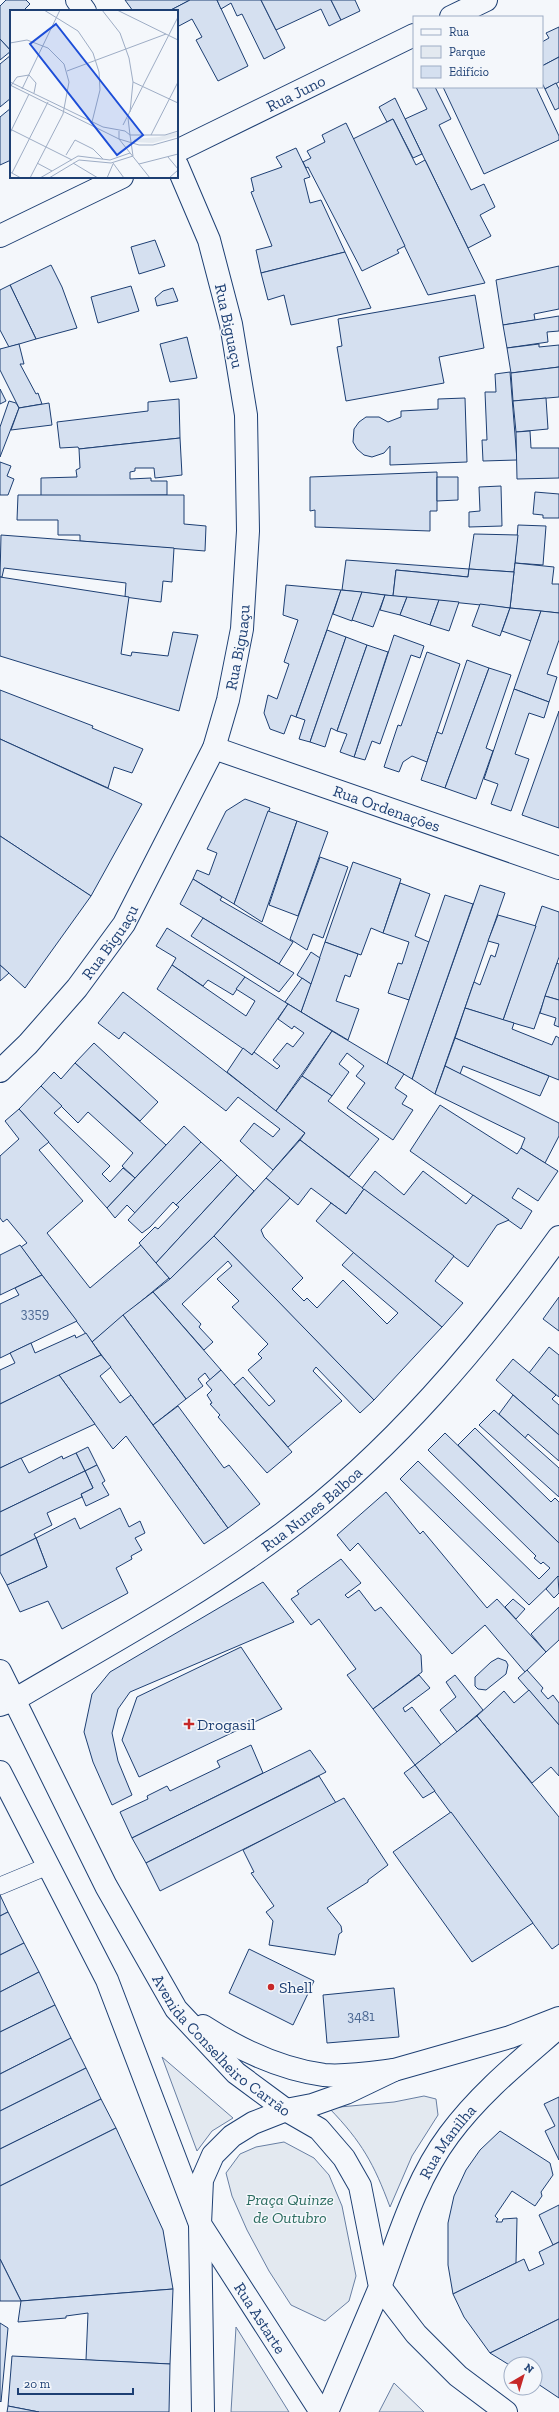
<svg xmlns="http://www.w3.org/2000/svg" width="559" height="2412" viewBox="0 0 559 2412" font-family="'Zilla Slab',serif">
  <rect width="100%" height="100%" fill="#f4f7fb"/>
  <g fill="#e3e9f0" stroke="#687fa3">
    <polygon points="162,2057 233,2118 212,2131 197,2151"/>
    <path d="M 424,2096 L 436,2099 L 438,2115 L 412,2156 L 390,2207 C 374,2164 362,2142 329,2108 L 394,2102 Z"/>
    <polygon points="284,2142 314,2158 329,2175 342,2206 356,2276 349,2301 325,2321 291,2305 269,2271 247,2230 232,2196 226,2173 240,2154 256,2147"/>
    <polygon points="236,2327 289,2412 231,2412"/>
    <polygon points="394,2383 424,2412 379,2412"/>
  </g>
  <g fill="#d5e0f0" stroke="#1d3f73">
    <polygon points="6,0 26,0 30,4 23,11 11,11 11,51 0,39 0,6"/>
    <polygon points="125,0 190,0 169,11 133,11"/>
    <polygon points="190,0 217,0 248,66 218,81 196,40 202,37 192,19 177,27 177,11 169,11"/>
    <polygon points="217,0 261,0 285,48 264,59 242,14 237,16 231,3 221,9"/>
    <polygon points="261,0 331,0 341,20 329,26 321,9 276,30"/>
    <polygon points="331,0 355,0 360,11 341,20"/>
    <polygon points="559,27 559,57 542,66 542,42 549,38 546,33"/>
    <polygon points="0,39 11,51 0,60"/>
    <polygon points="11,55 11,98 0,107 0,64"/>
    <polygon points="559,57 559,82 545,89 542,83 542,66"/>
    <polygon points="556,83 559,89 559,108 555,110 545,89"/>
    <polygon points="416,87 435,87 451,119 439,125 471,190 484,184 495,207 480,215 491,236 468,248 405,119 427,109"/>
    <polygon points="443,87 536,87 559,136 559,140 484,174"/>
    <polygon points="395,98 422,154 413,158 393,119 387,122 379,107"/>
    <polygon points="11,108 11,160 0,165 0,117"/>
    <polygon points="393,119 416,165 425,160 485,283 428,295 353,139"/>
    <polygon points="346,123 405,246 397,250 399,253 362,271 308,167 306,168 303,162 311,158 307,151 325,142 322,135"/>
    <polygon points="296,148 310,177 304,179 310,203 321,200 345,252 261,273 256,250 272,246 251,192 254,191 251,178 282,167 276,157"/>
    <polygon points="155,240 165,266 139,274 131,247"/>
    <polygon points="345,252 371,308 291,325 284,295 268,300 261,273"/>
    <polygon points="51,265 62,287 77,328 36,339 10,285"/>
    <polygon points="559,266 559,309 534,314 535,320 503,325 496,280"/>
    <polygon points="10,285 36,339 9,347 0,330 0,290"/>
    <polygon points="131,286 139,311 98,323 91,297"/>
    <polygon points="173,288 178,301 157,306 155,298 163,291"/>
    <polygon points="475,295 484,348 439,357 444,383 346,401 337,347 342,346 338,319"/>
    <polygon points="559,316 559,331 547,332 548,342 507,348 503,325"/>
    <polygon points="187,337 197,378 170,382 160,344"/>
    <polygon points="19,344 24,364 20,364 36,394 38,393 42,404 19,408 0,370 0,349"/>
    <polygon points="539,344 539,347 559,345 559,367 511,373 507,348"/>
    <polygon points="559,367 559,397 513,401 511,373"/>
    <polygon points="510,372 517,460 483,461 482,440 487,440 485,392 496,392 495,374"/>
    <polygon points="0,389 6,401 0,404"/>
    <polygon points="465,398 467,462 390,465 390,446 384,453 372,457 364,455 357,449 353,442 354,429 359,422 366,417 379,417 388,422 401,417 401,411 438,409 438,399"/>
    <polygon points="546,398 548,429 516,432 513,401"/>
    <polygon points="179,399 180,438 79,449 78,447 60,448 57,422 148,411 148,402"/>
    <polygon points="9,401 16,403 19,408 0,457 0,427"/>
    <polygon points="49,403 52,425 11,430 19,408"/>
    <polygon points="530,431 531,448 559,448 559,478 517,479 516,432"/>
    <polygon points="180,438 182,475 155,478 154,468 135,468 135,471 130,472 130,479 151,478 151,481 167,481 167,495 41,496 41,478 77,477 76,470 80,468 79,449"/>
    <polygon points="0,462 11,466 7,476 14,479 8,495 0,495"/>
    <polygon points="437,472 437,511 430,511 430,531 315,527 315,510 310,511 310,477"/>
    <polygon points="437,477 458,477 458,500 437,501"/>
    <polygon points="501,486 502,526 469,527 469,512 480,511 479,487"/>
    <polygon points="535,492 559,494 559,518 543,518 543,515 533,514"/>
    <polygon points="18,495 184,495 184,524 206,526 205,551 80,541 80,535 58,535 58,520 17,520"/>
    <polygon points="518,525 546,526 543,565 515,563"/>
    <polygon points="474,534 518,535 514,572 469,569"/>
    <polygon points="1,535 174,548 172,582 163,581 161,602 125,597 126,583 4,568 2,577 0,577"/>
    <polygon points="346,560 469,569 468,577 396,570 393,596 342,590"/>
    <polygon points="515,563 554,567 552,584 559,584 559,613 510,608"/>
    <polygon points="469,569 514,572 510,608 393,596 396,570 468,577"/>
    <polygon points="0,577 129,597 121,654 131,656 132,652 168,656 173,632 198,635 179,711 0,656"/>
    <polygon points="286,585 341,590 296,717 291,715 284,734 270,729 264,713 268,695 277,699 289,664 284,662 298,620 283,615"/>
    <polygon points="341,590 362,592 352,621 333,614"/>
    <polygon points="362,592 385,595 373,627 352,620"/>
    <polygon points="385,595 407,597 400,615 380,610"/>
    <polygon points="407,597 439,600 430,625 400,615"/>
    <polygon points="439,600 459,602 449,631 430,625"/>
    <polygon points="480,604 510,608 500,636 472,626"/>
    <polygon points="510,608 541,611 531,641 502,631"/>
    <polygon points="541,611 559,613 559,640 547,674 557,677 549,702 514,689"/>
    <polygon points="327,630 346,637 310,742 299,739 305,720 296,717"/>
    <polygon points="394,635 424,646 420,658 411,655 380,744 372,741 365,760 354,757"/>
    <polygon points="346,637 367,645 337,731 331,728 325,747 310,742"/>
    <polygon points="367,645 388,652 354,757 340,752 347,734 337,731"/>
    <polygon points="427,652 460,664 427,762 412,756 403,762 399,772 384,767 398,725 401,726"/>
    <polygon points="467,660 489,668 445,788 421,780 437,732 442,734"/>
    <polygon points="489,668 511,675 486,748 493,751 476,799 445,788"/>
    <polygon points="514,689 549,702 544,718 529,713 515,754 529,759 511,811 491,804 498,784 484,779"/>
    <polygon points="0,690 93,726 92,728 143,749 132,773 114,767 108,788 0,739"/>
    <polygon points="559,711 559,828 522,815"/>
    <polygon points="0,739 142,804 91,896 0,836"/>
    <polygon points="245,799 270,808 234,904 193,879 197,870 209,875 217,853 207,849 226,811"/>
    <polygon points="268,811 297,821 262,922 234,904"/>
    <polygon points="297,821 328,832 298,916 269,905"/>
    <polygon points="0,836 91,896 25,988 0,965"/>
    <polygon points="320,857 348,867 323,938 313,934 307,950 290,939"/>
    <polygon points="353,862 401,879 383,933 371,928 361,955 325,942"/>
    <polygon points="193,879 222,897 220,900 293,942 279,964 180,904"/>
    <polygon points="400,883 430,894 415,936 429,942 409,1000 388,993 398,963 402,964 409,942 383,933"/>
    <polygon points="480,885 505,893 435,1094 412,1079"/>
    <polygon points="445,895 473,904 412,1079 387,1064"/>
    <polygon points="542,906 559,912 559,957 534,1029 503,1020"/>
    <polygon points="498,915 536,926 503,1020 465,1008 474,982 480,985 491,955 495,957 499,944 488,941"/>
    <polygon points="203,918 279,964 294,973 279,992 191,936"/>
    <polygon points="167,928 245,977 233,995 208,980 203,986 172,965 176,958 156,946"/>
    <polygon points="325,942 358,954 350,977 345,975 336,1001 359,1009 348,1040 301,1012"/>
    <polygon points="311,952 320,958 311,984 297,975"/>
    <polygon points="557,963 559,964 559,1000 545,996"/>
    <polygon points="0,965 9,973 0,981"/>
    <polygon points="172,965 246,1016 255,1001 236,989 245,977 288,1004 252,1055 157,989"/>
    <polygon points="302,978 311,984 301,1012 285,1002"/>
    <polygon points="123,992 305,1133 273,1170 240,1141 254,1123 273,1137 280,1129 238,1097 226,1111 124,1032 119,1039 98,1023"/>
    <polygon points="545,996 559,1000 559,1027 554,1025 556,1018 540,1013"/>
    <polygon points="288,1004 332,1031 276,1111 227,1072 243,1048 252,1055 254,1052 277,1069 280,1066 273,1060 287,1043 293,1047 304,1033 294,1026 292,1029 278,1019"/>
    <polygon points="465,1008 514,1023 512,1029 552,1045 556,1036 559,1038 559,1080 455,1038"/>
    <polygon points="332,1031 404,1074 395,1088 407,1096 402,1104 413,1110 393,1140 347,1108 365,1083 356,1076 364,1066 347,1053 339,1064 349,1072 332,1096 302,1076"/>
    <polygon points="455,1038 549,1076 540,1096 463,1066 460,1074 445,1066"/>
    <polygon points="94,1043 158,1102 140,1121 75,1063"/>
    <polygon points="75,1063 166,1145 135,1178 122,1166 133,1153 88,1112 78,1123 41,1086 54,1072 61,1079"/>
    <polygon points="445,1066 559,1123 559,1136 545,1163 521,1148 525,1138 435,1094"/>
    <polygon points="302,1076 332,1096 328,1101 379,1139 349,1177 300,1140 305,1133 276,1111"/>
    <polygon points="41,1086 62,1106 54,1113 110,1166 102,1174 110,1182 123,1168 135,1178 107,1208 19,1109"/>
    <polygon points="440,1105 517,1154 521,1148 558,1171 538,1201 518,1188 512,1198 532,1211 521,1229 410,1151"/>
    <polygon points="19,1109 49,1142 39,1150 83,1201 47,1233 90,1288 141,1245 169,1278 92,1342 21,1247 27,1243 7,1219 3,1222 0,1218 0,1156 19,1139 5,1121"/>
    <polygon points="184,1126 201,1142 135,1213 127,1205 115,1218 107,1208"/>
    <polygon points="300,1140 364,1189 346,1214 311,1188 298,1205 266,1178"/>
    <polygon points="201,1142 221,1160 176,1205 173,1202 150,1227 142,1233 128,1220"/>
    <polygon points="221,1160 237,1175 156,1263 139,1243 155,1227 158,1229 179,1207 176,1205"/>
    <polygon points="375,1171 404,1195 423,1171 466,1204 473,1195 509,1220 497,1225 468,1267 362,1188"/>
    <polygon points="237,1175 254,1191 214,1236 170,1279 156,1263"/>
    <polygon points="266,1178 290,1198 261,1230 264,1237 303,1278 292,1289 304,1301 307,1298 317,1308 343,1280 387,1324 398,1313 342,1265 354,1252 442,1327 374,1400 214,1236"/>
    <polygon points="364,1189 454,1256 435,1281 463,1303 442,1327 316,1221 331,1203 346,1214"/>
    <polygon points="214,1236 274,1297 374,1400 360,1413 316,1367 313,1371 342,1401 288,1447 234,1385 243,1377 269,1406 275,1401 248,1370 262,1358 258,1354 268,1344 232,1307 239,1301 217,1279 232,1266 228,1261 182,1304 201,1324 199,1327 213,1342 204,1350 153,1292 170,1279"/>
    <polygon points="20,1245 42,1275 0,1295 0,1255"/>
    <polygon points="42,1275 77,1321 0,1358 0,1304 19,1295 15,1288"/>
    <polygon points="153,1292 221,1370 210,1380 205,1373 198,1379 203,1386 186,1399 123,1315"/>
    <polygon points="559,1297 559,1331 543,1319"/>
    <polygon points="123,1315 186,1399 153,1425 92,1342"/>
    <polygon points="86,1333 101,1355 0,1404 0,1370 15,1363 10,1353 31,1343 35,1353 75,1335 76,1338"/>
    <polygon points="549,1347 559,1355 559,1397 529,1373"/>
    <polygon points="101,1355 111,1367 100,1376 120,1403 131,1395 228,1528 204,1544 126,1436 113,1449 59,1375"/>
    <polygon points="513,1359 556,1395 552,1399 559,1405 559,1435 496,1380"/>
    <polygon points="221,1370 292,1452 267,1473 218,1417 220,1415 210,1404 212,1403 207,1395 212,1390 206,1383"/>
    <polygon points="59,1375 95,1424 0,1468 0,1404"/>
    <polygon points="513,1395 559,1435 559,1461 528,1434 525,1438 499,1414"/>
    <polygon points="178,1406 224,1468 229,1465 260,1504 228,1528 153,1425"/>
    <polygon points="494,1410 559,1468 559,1497 479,1425"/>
    <polygon points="475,1428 551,1502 555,1498 559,1502 559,1543 458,1445"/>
    <polygon points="445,1433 559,1543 559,1576 529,1605 400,1479 418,1461 539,1579 550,1568 543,1562 541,1564 534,1558 536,1556 428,1450"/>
    <polygon points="88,1447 97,1465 85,1471 76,1453"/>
    <polygon points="76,1453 85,1471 0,1512 0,1468 21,1458 29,1473 62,1456 63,1459"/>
    <polygon points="97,1465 105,1481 102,1483 109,1495 86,1506 81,1494 93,1488 85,1471"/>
    <polygon points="85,1471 93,1488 81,1494 82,1497 47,1513 52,1525 34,1534 36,1538 0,1556 0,1512"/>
    <polygon points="386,1492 420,1534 423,1531 487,1608 497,1599 546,1652 525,1672 485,1625 452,1654 358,1543 350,1551 337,1535"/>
    <polygon points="120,1508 129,1527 140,1521 145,1533 135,1538 142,1550 131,1556 132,1559 116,1568 128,1593 62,1629 48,1601 20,1612 7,1585 47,1567 36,1538 75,1518 80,1529"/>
    <polygon points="36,1538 47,1567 7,1585 0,1572 0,1556"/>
    <polygon points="341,1559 361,1583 345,1595 348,1598 359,1590 375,1611 381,1607 421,1655 422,1672 373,1709 347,1675 356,1669 319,1619 311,1625 291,1599 299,1594 297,1591"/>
    <polygon points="558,1576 559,1593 554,1598 546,1589"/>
    <polygon points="263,1582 294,1622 130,1692 118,1709 112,1733 118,1761 132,1795 112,1805 93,1762 84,1732 92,1694 110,1672"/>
    <polygon points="513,1599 525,1609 516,1619 505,1607"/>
    <polygon points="559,1607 559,1640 546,1652 531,1634"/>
    <polygon points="241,1647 282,1709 139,1777 122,1740 137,1697"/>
    <polygon points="498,1658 506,1661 508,1665 506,1674 486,1690 478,1689 475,1686 475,1677 491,1662"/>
    <polygon points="527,1670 543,1688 541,1691 548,1699 553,1695 559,1703 559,1725 518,1678"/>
    <polygon points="419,1675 430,1688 403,1708 405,1712 412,1707 441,1745 415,1765 373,1709"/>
    <polygon points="455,1675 483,1710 457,1732 440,1710 456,1697 446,1682"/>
    <polygon points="529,1690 559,1725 559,1776 551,1767 532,1783 477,1716 504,1691 514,1703"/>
    <polygon points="477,1716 559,1817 559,1944 552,1949 415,1765"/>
    <polygon points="251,1745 263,1773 132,1838 120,1812 148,1799 147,1796 167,1786 170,1791 220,1767 217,1761"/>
    <polygon points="310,1750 326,1772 146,1863 132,1838"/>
    <polygon points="415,1765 435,1791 423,1798 404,1773"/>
    <polygon points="319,1776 336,1803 160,1891 146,1863"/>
    <polygon points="344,1798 388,1865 368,1880 368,1882 327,1908 341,1926 342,1932 339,1934 335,1955 269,1945 273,1921 266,1912 274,1906 251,1873 254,1872 243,1850"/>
    <polygon points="451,1812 533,1923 472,1962 393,1852"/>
    <polygon points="0,1895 8,1912 0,1916"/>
    <polygon points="8,1912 24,1943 0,1955 0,1916"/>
    <polygon points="24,1943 39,1972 0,1992 0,1955"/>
    <polygon points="249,1949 314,1981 293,2025 229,1993"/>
    <polygon points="39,1972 55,2005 0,2032 0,1992"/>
    <polygon points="394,1988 399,2037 327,2043 323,1995"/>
    <polygon points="55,2005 71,2038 0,2074 0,2032"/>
    <polygon points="71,2038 86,2068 0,2111 0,2074"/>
    <polygon points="86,2068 101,2099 0,2149 0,2111"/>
    <polygon points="559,2097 559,2160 545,2131 555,2126 544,2104"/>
    <polygon points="101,2099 116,2128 0,2186 0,2149"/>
    <polygon points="116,2128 163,2230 173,2289 21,2301 0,2259 0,2186"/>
    <polygon points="500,2131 550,2163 553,2175 541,2192 542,2196 535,2206 512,2191 495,2216 498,2219 496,2222 502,2222 503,2219 517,2218 516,2263 453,2294 448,2265 448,2223 454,2196 466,2170 480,2150"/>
    <polygon points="559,2205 559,2242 553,2245 539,2215"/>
    <polygon points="559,2242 559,2319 490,2353 464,2317 453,2294 524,2259 529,2271 544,2264 539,2252"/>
    <polygon points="0,2259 21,2301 0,2301"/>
    <polygon points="173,2289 170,2364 86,2360 88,2313 66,2316 66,2318 18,2322 21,2301"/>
    <polygon points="559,2319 559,2398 535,2382 535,2364 511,2364 511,2366 490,2353"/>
    <polygon points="0,2323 8,2328 1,2402 0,2401"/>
    <polygon points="12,2356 170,2364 169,2412 39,2412 8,2406"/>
    <polygon points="8,2406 39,2412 7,2412"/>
  </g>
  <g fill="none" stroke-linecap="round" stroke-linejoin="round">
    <g stroke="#1d3f73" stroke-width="18">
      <polyline id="service" points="0,1886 48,1866"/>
    </g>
    <g stroke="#1d3f73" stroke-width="24">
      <g id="minor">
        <polyline points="77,0 85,11"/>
        <polyline points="451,17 486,0"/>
        <path id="s1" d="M 177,151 L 414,35"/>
        <polyline points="0,236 122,177"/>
        <path id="s2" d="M 214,748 L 559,868"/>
        <path id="s3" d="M 0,1071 L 28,1044 L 77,988 L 124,924 L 214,748 L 228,700 L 242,629 L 248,531 L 246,415 L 231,324 L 209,240 L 177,165"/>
        <path id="s4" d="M 0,1705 L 14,1700 C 104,1647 199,1596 283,1533 C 391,1452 480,1347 559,1237"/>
        <polyline points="286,2110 312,2105 346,2093 394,2070 510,2037 559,2018"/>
        <path id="s5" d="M 380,2287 C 399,2236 416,2179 449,2135 C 480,2093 520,2061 559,2027"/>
      </g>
    </g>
    <g stroke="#1d3f73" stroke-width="24">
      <g id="secondary">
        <path id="s6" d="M 0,1671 L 106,1886 L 176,2009 L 236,2073 L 286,2110 L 319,2129 L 344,2158 L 360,2186 L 380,2287 L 327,2412"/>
        <polyline points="0,1772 107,1980 200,2224 203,2412"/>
        <path d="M 203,2026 C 240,2050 279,2069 324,2075 C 347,2077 371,2073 394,2070"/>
        <path id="s7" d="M 286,2110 L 253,2123 L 232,2136 L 213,2155 L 202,2180 L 200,2224 L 321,2412"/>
        <polyline points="380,2287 416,2334 458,2376 506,2412"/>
      </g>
    </g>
    <use href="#service" stroke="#f4f7fb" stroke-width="17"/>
    <use href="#minor" stroke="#f4f7fb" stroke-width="22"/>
    <use href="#secondary" stroke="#f4f7fb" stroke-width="22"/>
  </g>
  <g fill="#c62828" stroke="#f4f7fb" stroke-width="1.5">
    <path d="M187 1718h4v4h4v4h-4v4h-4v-4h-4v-4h4z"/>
    <circle cx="271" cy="1987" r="4"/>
  </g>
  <g text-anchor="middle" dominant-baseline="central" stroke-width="3" stroke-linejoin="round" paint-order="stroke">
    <g font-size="14" fill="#4b6792">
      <text x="35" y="1313">3359</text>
      <text x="361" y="2016">3481</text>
    </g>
    <g font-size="16" fill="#1d3f73" stroke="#f4f7fb">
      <text stroke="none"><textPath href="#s1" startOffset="132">Rua Juno</textPath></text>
      <text transform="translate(229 326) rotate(78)">Rua Biguaçu</text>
      <text stroke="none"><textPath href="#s3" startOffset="494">Rua Biguaçu</textPath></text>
      <text stroke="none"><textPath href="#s2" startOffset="183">Rua Ordenações</textPath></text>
      <text stroke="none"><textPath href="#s3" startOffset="170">Rua Biguaçu</textPath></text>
      <text stroke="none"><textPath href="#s4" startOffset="369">Rua Nunes Balboa</textPath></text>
      <text stroke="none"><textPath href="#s6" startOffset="439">Avenida Conselheiro Carrão</textPath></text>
      <text stroke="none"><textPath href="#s5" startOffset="161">Rua Manilha</textPath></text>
      <text stroke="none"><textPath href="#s7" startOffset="270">Rua Astarte</textPath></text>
    </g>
    <g font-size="16" fill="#1d3f73" stroke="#f4f7fb" text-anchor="start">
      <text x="197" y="1724">Drogasil</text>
      <text x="279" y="1987">Shell</text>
    </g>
    <g font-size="16" font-style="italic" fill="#2c6c60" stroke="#f4f7fb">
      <text x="290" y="2199">Praça Quinze<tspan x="290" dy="18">de Outubro</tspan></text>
    </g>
  </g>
  <g transform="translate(10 10)">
    <rect width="168" height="168" fill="#f4f7fb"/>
    <path d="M 168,122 L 168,126 L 143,133 L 124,132 L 124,129 L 149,127 Z" fill="#e3e9f0"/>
    <path fill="none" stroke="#9eadc5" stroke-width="1" d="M 34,0 L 68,21 L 83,43 L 89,62 L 90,80 L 82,112M 92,0 L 110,23 L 119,48 L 123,72 L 120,102M 107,0 L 168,30M 0,33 L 17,30 L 38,38 L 54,54 L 59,72 L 53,104 L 20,168M 57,61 L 156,24M 0,72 L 93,117 L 115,121 L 120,125 L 123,146M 123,72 L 168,93M 0,75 L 109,129 L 140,168M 0,77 L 7,67 L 19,65 L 26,73 L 24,83M 12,79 L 50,0M 118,108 L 120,125M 113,115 L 168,7M 0,119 L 62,150M 109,121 L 109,129 L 129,135 L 143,135 L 168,128M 0,123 L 19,84M 120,125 L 155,125 L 168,121M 141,125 L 168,72M 56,145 L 65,130 L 83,139 L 93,149M 158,147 L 168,159M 27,153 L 42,161M 63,153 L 88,168M 103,153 L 114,168M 129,154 L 168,144M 0,162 L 11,168M 2,163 L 38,92M 30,168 L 68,146 L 100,150 L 120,143M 39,168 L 69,150 L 101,153 L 123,146M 97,168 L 103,154M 159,168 L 168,160"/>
    <path fill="#1d4ed8" fill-opacity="0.15" stroke="#1d4ed8" stroke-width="2" d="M 46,14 L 133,125 L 107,145 L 20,34 Z"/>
    <rect width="168" height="168" fill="none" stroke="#1d3f73" stroke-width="2"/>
  </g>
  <rect x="413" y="16" width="130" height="72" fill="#f4f7fb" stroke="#9eadc5"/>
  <rect x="421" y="29" width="20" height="6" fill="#f4f7fb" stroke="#9eadc5"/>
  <text x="449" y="36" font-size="12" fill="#1d3f73">Rua</text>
  <rect x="421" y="46" width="20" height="12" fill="#e3e9f0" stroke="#9eadc5"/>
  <text x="449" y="56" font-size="12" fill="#1d3f73">Parque</text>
  <rect x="421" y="66" width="20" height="12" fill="#d5e0f0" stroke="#9eadc5"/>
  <text x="449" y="76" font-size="12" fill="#1d3f73">Edifício</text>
  <g transform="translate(523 2376) rotate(38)"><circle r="19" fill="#f4f7fb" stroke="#9eadc5"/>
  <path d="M0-3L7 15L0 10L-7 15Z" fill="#c62828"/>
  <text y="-6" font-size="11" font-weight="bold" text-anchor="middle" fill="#1d3f73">N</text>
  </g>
  <path d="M18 2388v6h115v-6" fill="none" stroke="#1d3f73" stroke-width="2"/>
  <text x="24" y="2388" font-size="12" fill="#1d3f73" stroke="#f4f7fb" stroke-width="3" paint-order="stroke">20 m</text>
</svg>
